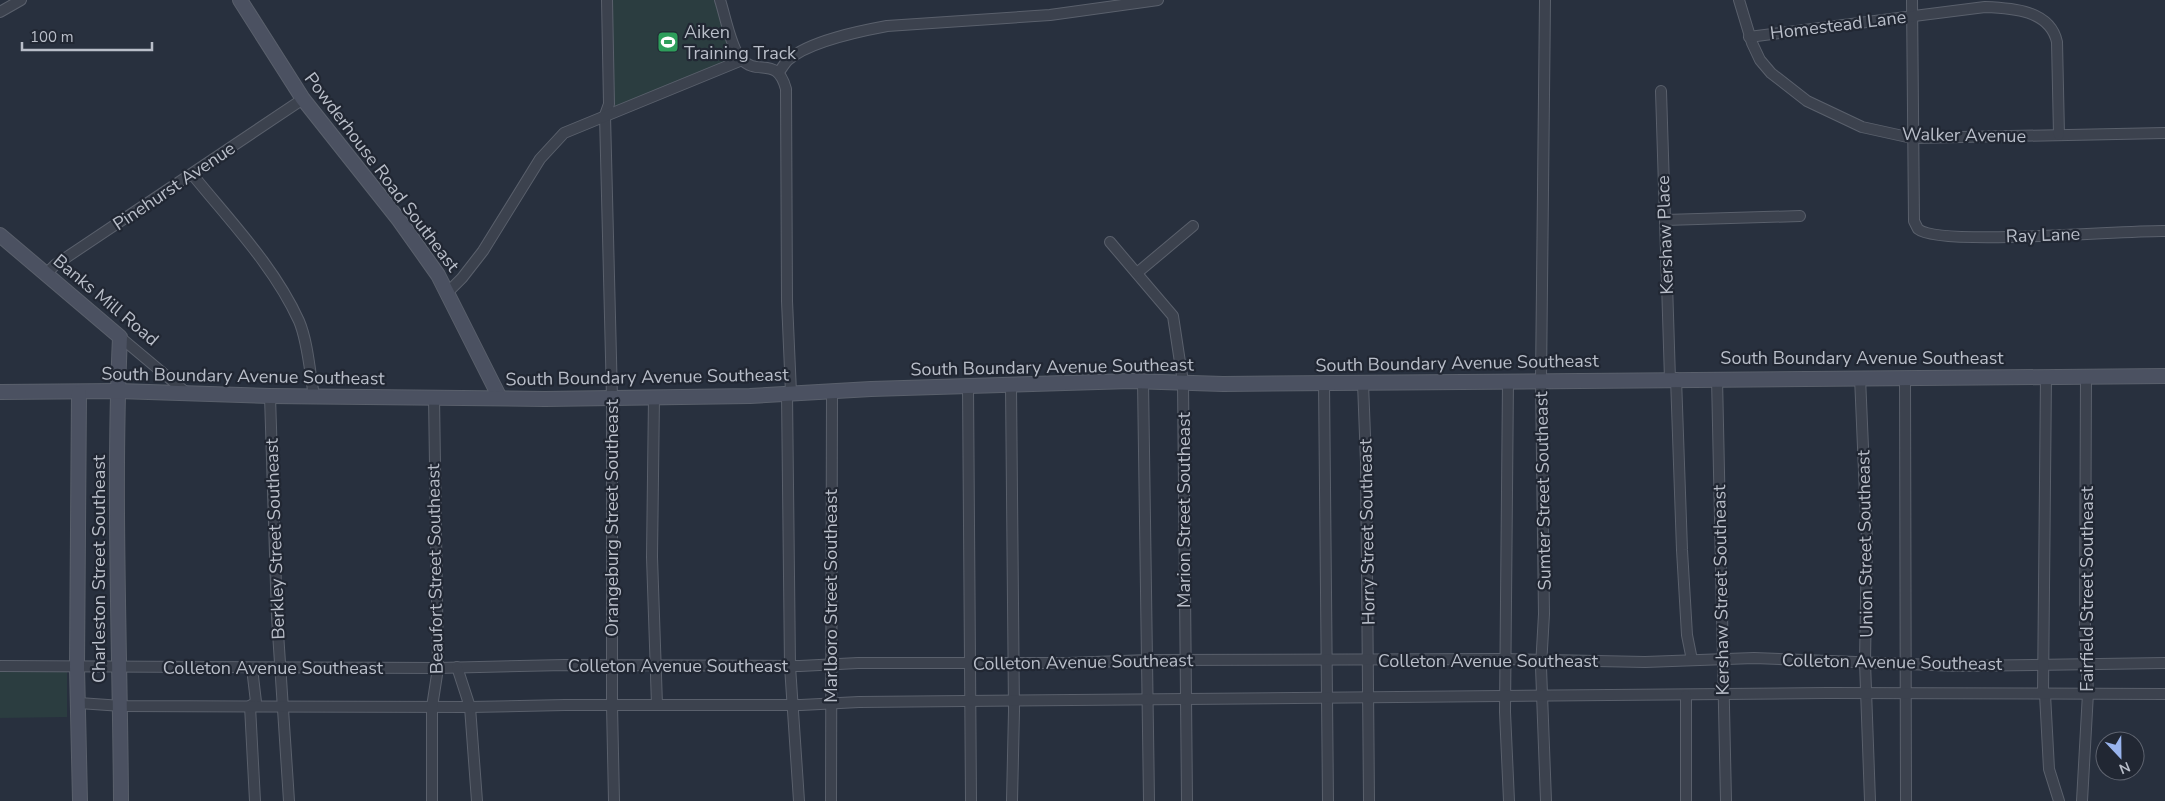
<svg xmlns="http://www.w3.org/2000/svg" width="2165" height="801" viewBox="0 0 2165 801" font-family="'Nunito Sans',sans-serif">
  <rect width="100%" height="100%" fill="#28303e"/>
  <g fill="#2b3d40">
    <polygon points="606,0 714,0 734,58 611,108"/>
    <polygon points="0,672 67,672 67,717 0,718"/>
  </g>
  <g fill="none" stroke-linecap="round" stroke-linejoin="round">
    <g stroke="#5a606c" stroke-width="12">
      <g id="street">
        <polyline points="607,0 609,104 605,115 612,398 612,705 614,801"/>
        <path d="M 720,0 C 725,15 731,48 741,59 C 758,77 777,55 786,89 L 787,301 L 791,393"/>
        <polyline points="1545,0 1541,381 1544,614 1541,667 1546,801"/>
        <polyline points="1739,0 1752,43 1760,60 1771,73 1807,101 1862,127 1912,138 2165,133"/>
        <path d="M 1912,0 L 1914,221 L 1918,229 C 1939,247 2124,230 2165,231"/>
        <polyline points="0,12 21,0"/>
        <path d="M 1749,37 L 1985,7 C 2012,8 2050,10 2057,42 L 2059,135"/>
        <path d="M 779,72 C 782,68 785,63 788,60 C 809,41 860,31 887,26 L 1050,15 L 1158,0"/>
        <polyline points="1661,91 1670,379"/>
        <path d="M 192,174 C 230,221 274,266 299,321 C 308,342 310,374 314,396"/>
        <polyline points="1665,220 1800,216"/>
        <polyline points="1110,242 1173,316 1183,382 1187,801"/>
        <polyline points="1137,273 1193,226"/>
        <polyline points="46,274 55,265 303,99"/>
        <polyline points="448,292 462,278 483,251 540,159 564,133 742,60"/>
        <polyline points="120,337 188,394"/>
        <polyline points="1860,377 1867,541 1865,662 1870,801"/>
        <polyline points="1905,377 1906,801"/>
        <polyline points="1676,378 1682,550 1687,635 1692,660"/>
        <polyline points="1717,378 1726,801"/>
        <polyline points="1143,381 1149,801"/>
        <polyline points="1508,381 1505,712 1509,801"/>
        <polyline points="1324,383 1328,801"/>
        <polyline points="1363,383 1366,462 1369,801"/>
        <polyline points="1011,386 1014,711 1012,801"/>
        <polyline points="968,387 971,801"/>
        <polyline points="787,394 790,666 799,801"/>
        <polyline points="270,396 277,617 289,801"/>
        <polyline points="654,397 652,557 657,705"/>
        <polyline points="0,666 438,668 565,665 800,666 858,663 1068,663 1148,660 1504,659 1645,662 1754,658 1959,666 2165,663"/>
        <polyline points="457,667 470,707 477,801"/>
        <polyline points="252,668 256,702 250,706 255,801"/>
        <polyline points="2043,694 2046,376"/>
        <polyline points="2045,694 2049,769 2059,801"/>
        <polyline points="79,703 122,706 470,707 565,705 801,705 859,702 1828,693 2165,694"/>
        <polyline points="432,801 432,707 438,668 434,397"/>
        <polyline points="831,801 832,391"/>
        <polyline points="1686,801 1686,695"/>
        <polyline points="2082,801 2088,693 2085,625 2086,376"/>
      </g>
    </g>
    <g stroke="#5a606c" stroke-width="16">
      <g id="secondary">
        <polyline points="240,0 303,99 399,220 438,275 500,398"/>
        <path d="M 0,235 L 120,337 C 113,491 120,646 121,801"/>
        <polyline points="0,392 118,391 270,396 545,399 750,396 871,389 1131,381 1223,384 2165,376"/>
        <polyline points="79,393 77,667 80,801"/>
      </g>
    </g>
    <use href="#street" stroke="#3c424e" stroke-width="10"/>
    <use href="#secondary" stroke="#4b5161" stroke-width="14"/>
  </g>
  <defs>
    <g id="stadium-square" transform="scale(1.125)"><rect x="-9" y="-9" width="18" height="18" rx="4" fill="#2e9e5b" stroke="#212733"/><path d="M0-5a6.5 5 0 1 0 0 10a6.5 5 0 1 0 0-10ZM-3.5-1.8h7v3.6h-7Z" fill="#fff"/></g>
  </defs>
  <g fill-rule="evenodd">
    <use href="#stadium-square" x="668" y="42"/>
  </g>
  <g text-anchor="middle" dominant-baseline="central" stroke-width="4.5" stroke-linejoin="round" paint-order="stroke">
    <g font-size="18" fill="#b9bec9" stroke="#212733">
      <text transform="translate(1838 25) rotate(-7)">Homestead Lane</text>
      <text transform="translate(1964 135) rotate(1)">Walker Avenue</text>
      <text transform="translate(382 172) rotate(53)">Powderhouse Road Southeast</text>
      <text transform="translate(174 186) rotate(-34)">Pinehurst Avenue</text>
      <text transform="translate(1665 235) rotate(-92)">Kershaw Place</text>
      <text transform="translate(2043 235) rotate(-2)">Ray Lane</text>
      <text transform="translate(106 300) rotate(40)">Banks Mill Road</text>
      <text x="1862" y="358">South Boundary Avenue Southeast</text>
      <text transform="translate(1457 363) rotate(-1)">South Boundary Avenue Southeast</text>
      <text transform="translate(1052 367) rotate(-1)">South Boundary Avenue Southeast</text>
      <text transform="translate(243 376) rotate(1)">South Boundary Avenue Southeast</text>
      <text transform="translate(647 377) rotate(-1)">South Boundary Avenue Southeast</text>
      <text transform="translate(1543 491) rotate(-91)">Sumter Street Southeast</text>
      <text transform="translate(1184 510) rotate(-90)">Marion Street Southeast</text>
      <text transform="translate(612 518) rotate(-90)">Orangeburg Street Southeast</text>
      <text transform="translate(1367 532) rotate(-91)">Horry Street Southeast</text>
      <text transform="translate(275 539) rotate(-92)">Berkley Street Southeast</text>
      <text transform="translate(1865 544) rotate(-91)">Union Street Southeast</text>
      <text transform="translate(99 569) rotate(-90)">Charleston Street Southeast</text>
      <text transform="translate(435 569) rotate(-91)">Beaufort Street Southeast</text>
      <text transform="translate(2087 589) rotate(-90)">Fairfield Street Southeast</text>
      <text transform="translate(1721 590) rotate(-91)">Kershaw Street Southeast</text>
      <text transform="translate(831 596) rotate(-90)">Marlboro Street Southeast</text>
      <text x="1488" y="661">Colleton Avenue Southeast</text>
      <text transform="translate(1083 662) rotate(-1)">Colleton Avenue Southeast</text>
      <text transform="translate(1892 662) rotate(1)">Colleton Avenue Southeast</text>
      <text x="678" y="666">Colleton Avenue Southeast</text>
      <text x="273" y="668">Colleton Avenue Southeast</text>
    </g>
    <g font-size="18" fill="#b9bec9" stroke="#212733" text-anchor="start">
      <text x="684" y="32">Aiken<tspan x="684" dy="21">Training Track</tspan></text>
    </g>
  </g>
  <g transform="translate(2120 756) rotate(158)"><circle r="24" fill="#212733" stroke="#5e636f"/>
  <path d="M0-4L9 19L0 12L-9 19Z" fill="#99b4ed"/>
  <text y="-8" font-size="14" font-weight="bold" text-anchor="middle" fill="#b9bec9">N</text>
  </g>
  <path d="M22 42v8h130v-8" fill="none" stroke="#b9bec9" stroke-width="2.5"/>
  <text x="30" y="42" font-size="15" fill="#b9bec9" stroke="#212733" stroke-width="4" paint-order="stroke">100 m</text>
</svg>
